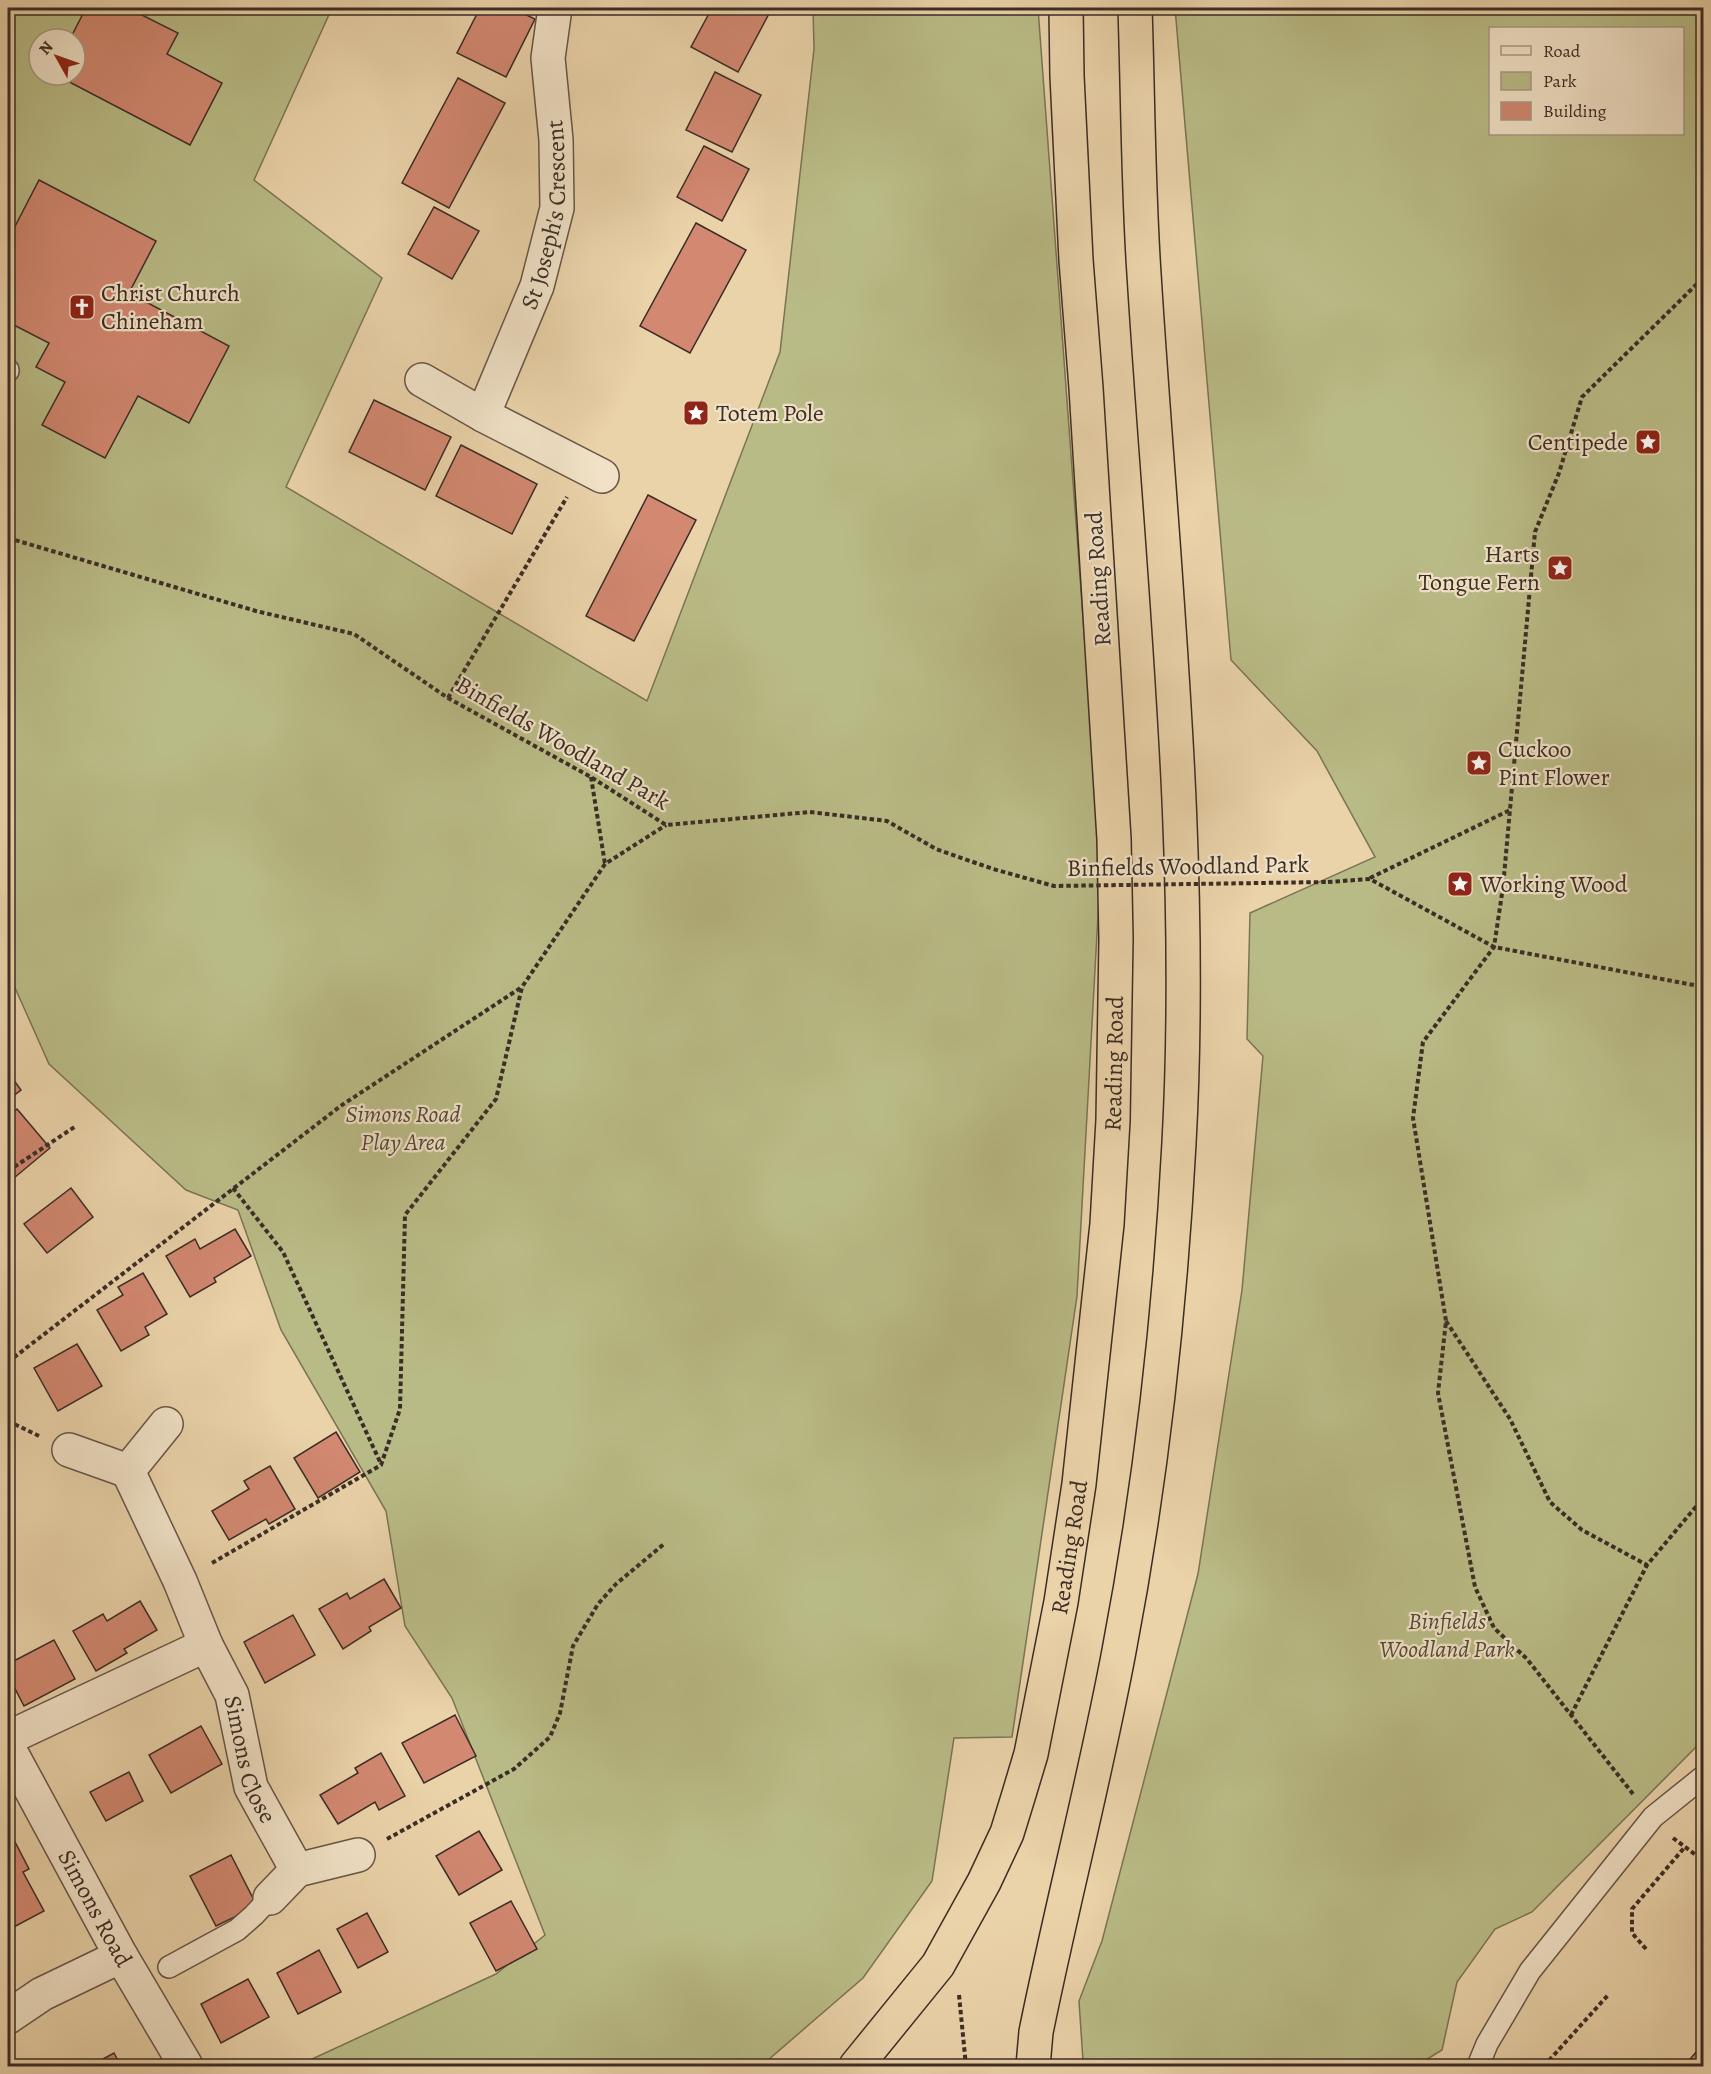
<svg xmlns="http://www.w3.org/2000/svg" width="1711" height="2074" viewBox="0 0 1711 2074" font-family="Alegreya,serif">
  <rect width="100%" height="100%" fill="#ead2a9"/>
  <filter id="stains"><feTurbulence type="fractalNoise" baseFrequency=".00333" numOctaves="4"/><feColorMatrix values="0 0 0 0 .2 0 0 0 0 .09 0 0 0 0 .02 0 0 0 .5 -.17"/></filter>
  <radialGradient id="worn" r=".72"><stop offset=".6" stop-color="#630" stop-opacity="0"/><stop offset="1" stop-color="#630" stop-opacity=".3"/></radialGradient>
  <g fill="#b9bb86" stroke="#7a7456" stroke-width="1.5" fill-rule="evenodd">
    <path d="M 8,8 L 332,8 L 254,180 L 382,278 L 286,487 L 647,701 L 780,352 L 814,49 L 813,8 L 1038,8 L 1101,861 L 1077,1296 L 1012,1737 L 954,1738 L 932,1881 L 863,1978 L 761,2066 L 297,2066 L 496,1974 L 545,1935 L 452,1698 L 405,1626 L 386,1511 L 281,1330 L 238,1210 L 186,1190 L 49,1064 L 8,972 ZM 39,39 L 75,39 L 75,75 L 39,75 Z"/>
    <path d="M 1175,8 L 1703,8 L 1703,1740 L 1532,1912 L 1495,1929 L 1457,1982 L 1442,2050 L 1416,2066 L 1086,2066 L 1083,2061 L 1079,2001 L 1102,1941 L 1198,1574 L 1242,1290 L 1263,1056 L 1247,1039 L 1250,913 L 1375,857 L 1317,751 L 1231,660 ZM 1490,28 L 1682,28 L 1682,134 L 1490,134 Z"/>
  </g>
  <g fill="#d28871" stroke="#3b2d26" stroke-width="1.5">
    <polygon points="86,8 128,8 178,33 167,54 222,83 190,145 56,75 75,75 75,39 70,39"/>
    <polygon points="480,8 512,8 535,19 506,77 457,53"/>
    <polygon points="712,8 772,8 738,72 691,47"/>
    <polygon points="715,72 761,95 732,152 686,130"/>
    <polygon points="458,78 505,103 449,208 402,183"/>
    <polygon points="704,146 749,169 722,221 677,197"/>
    <polygon points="39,180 156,241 129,293 229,346 189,423 138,396 105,458 42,425 65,382 36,367 49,343 8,322 8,240"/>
    <polygon points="434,207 479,231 452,279 408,254"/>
    <polygon points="696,223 746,250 690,353 640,326"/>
    <polygon points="374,400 451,437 425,490 349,452"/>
    <polygon points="461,445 537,484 512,534 436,496"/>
    <polygon points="648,495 696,520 634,641 586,616"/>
    <polygon points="8,1072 21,1090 8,1100"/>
    <polygon points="17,1109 50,1148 8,1183 8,1117"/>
    <polygon points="71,1188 93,1217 47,1253 24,1224"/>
    <polygon points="235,1229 251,1256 214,1278 216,1282 190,1297 166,1256 195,1239 200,1249"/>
    <polygon points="143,1273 167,1314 145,1327 149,1335 121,1351 97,1310 123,1295 118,1287"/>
    <polygon points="77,1344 102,1386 58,1411 34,1368"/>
    <polygon points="336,1432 360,1472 318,1498 294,1458"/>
    <polygon points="270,1466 295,1509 269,1524 266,1519 229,1540 212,1511 249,1489 244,1481"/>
    <polygon points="384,1579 401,1608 369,1627 371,1631 343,1649 319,1609 347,1593 350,1599"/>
    <polygon points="140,1601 157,1630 124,1649 127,1653 96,1671 73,1631 103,1614 107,1621"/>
    <polygon points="293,1615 315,1655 265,1683 244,1642"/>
    <polygon points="54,1640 75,1679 24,1706 8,1675 8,1664"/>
    <polygon points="455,1715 476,1756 424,1783 402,1743"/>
    <polygon points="201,1726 222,1764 171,1793 149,1755"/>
    <polygon points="381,1753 405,1796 379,1810 375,1802 338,1824 320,1795 358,1773 355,1768"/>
    <polygon points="129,1772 143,1801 106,1821 90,1792"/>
    <polygon points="479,1831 502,1870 459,1895 436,1856"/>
    <polygon points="13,1838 29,1869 23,1872 44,1911 12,1928 8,1920 8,1841"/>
    <polygon points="231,1855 257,1906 216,1926 190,1876"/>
    <polygon points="511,1901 537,1949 496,1971 470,1923"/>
    <polygon points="367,1913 388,1952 358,1968 337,1929"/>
    <polygon points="319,1950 341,1992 298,2014 277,1973"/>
    <polygon points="248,1979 269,2017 221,2043 201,2004"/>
    <polygon points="1704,2043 1704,2066 1684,2066"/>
    <polygon points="114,2053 121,2066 90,2066"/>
  </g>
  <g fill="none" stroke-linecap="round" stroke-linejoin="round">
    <g stroke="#675647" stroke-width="24">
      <g id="service">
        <polyline points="8,370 8,371"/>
        <polyline points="169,1967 237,1930 254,1915 270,1898"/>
        <polyline points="1478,2066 1487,2044 1530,1971 1653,1817 1704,1776"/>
      </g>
    </g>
    <g stroke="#675647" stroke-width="36">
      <g id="minor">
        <polyline points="422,380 483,415 602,476"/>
        <path id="s1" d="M 483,415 L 537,286 L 557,208 L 556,140 L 548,58 L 555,8"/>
        <polyline points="69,1450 128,1471 166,1424"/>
        <path id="s2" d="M 128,1471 L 180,1581 L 206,1645 L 232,1695 L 251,1787 L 297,1870"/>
        <polyline points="8,1738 206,1645"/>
        <path id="s3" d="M 8,1747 L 121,1956 L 186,2066"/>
        <polyline points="270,1898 297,1870 358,1855"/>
        <polyline points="8,2017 42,1994 121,1956"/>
      </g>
    </g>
    <g stroke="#3b2d26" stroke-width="36">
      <g id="trunk">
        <path id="s4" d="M 856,2066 L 938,1965 L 984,1882 L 1007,1833 L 1019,1794 L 1031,1754 L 1061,1602 L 1079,1484 L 1107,1224 L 1113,1120 L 1116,939 L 1114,839 L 1086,388 L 1076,260 L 1067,76 L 1066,8"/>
        <path d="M 1033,2066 L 1036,2032 C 1062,1904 1095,1779 1119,1651 C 1151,1484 1170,1313 1179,1143 C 1195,853 1162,563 1144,274 C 1138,185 1138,96 1135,8"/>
      </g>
    </g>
    <g stroke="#3b2d26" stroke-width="4" stroke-dasharray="4.5 3" stroke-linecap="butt">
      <polyline points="8,538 256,611 354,634 448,698 591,777 666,825 810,812"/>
      <polyline points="448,698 567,497"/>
      <polyline points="591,777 605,864"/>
      <polyline points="1370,878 1510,810"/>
      <polyline points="1328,882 1370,879 1494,947 1704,987"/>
      <polyline points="8,1171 76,1126"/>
      <polyline points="233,1188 283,1252 381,1464"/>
      <polyline points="1446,1321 1510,1419 1550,1502 1582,1530 1647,1565"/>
      <polyline points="8,1362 342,1105 522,987"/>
      <polyline points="8,1421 39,1436"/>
      <polyline points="212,1563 381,1465 400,1409 405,1215 496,1099 522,987 605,864 666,825"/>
      <polyline points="1571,1715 1647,1565 1704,1497"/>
      <polyline points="1633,1794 1527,1659 1494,1628 1475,1587 1438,1393 1446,1321 1413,1118 1423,1042 1494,947 1503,887 1535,532 1559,473 1582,397 1704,277"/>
      <polyline points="1673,1838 1704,1861"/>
      <polyline points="387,1839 514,1769 550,1737 560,1713 573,1646 598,1604 616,1584 664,1544"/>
      <polyline points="1646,1949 1632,1933 1632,1909 1684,1848"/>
      <polyline points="959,1995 966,2066"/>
      <polyline points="1544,2066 1609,1994"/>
    </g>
    <use href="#service" stroke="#f1e2c7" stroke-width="21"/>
    <use href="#minor" stroke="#f1e2c7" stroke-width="33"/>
    <use href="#trunk" stroke="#ead2a9" stroke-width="33"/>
    <polyline stroke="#3b2d26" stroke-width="4" stroke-dasharray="4.5 3" stroke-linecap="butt" points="810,812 887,821 936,849 993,869 1054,886 1328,882"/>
  </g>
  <defs>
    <g id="church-square" transform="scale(1.35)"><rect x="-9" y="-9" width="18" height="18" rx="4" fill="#8f2418" stroke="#f1e2c7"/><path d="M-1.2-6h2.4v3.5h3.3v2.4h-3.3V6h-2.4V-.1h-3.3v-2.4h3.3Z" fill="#fff"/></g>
    <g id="sight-square" transform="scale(1.35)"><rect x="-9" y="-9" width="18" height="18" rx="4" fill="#8f2418" stroke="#f1e2c7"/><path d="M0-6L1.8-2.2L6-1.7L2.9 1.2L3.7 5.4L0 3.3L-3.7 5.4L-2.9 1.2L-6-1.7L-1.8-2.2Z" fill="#fff"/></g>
  </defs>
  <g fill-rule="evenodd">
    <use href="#church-square" x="82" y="307"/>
    <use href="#sight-square" x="696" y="413"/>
    <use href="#sight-square" x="1648" y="442"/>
    <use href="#sight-square" x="1560" y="568"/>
    <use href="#sight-square" x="1479" y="763"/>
    <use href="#sight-square" x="1460" y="884"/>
  </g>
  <g text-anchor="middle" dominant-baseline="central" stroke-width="4.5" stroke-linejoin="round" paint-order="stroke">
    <g font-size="24" fill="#3b2d26" stroke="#f1e2c7">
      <text stroke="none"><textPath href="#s1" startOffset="212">St Joseph's Crescent</textPath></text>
      <text transform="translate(1098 579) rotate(-94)">Reading Road</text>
      <text transform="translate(563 743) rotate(30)">Binfields Woodland Park</text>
      <text transform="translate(1188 866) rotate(-1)">Binfields Woodland Park</text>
      <text stroke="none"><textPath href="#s4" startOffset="1058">Reading Road</textPath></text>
      <text stroke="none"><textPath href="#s4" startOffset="572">Reading Road</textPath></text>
      <text stroke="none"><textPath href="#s2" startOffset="314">Simons Close</textPath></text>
      <text stroke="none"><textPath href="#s3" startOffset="183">Simons Road</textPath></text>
    </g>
    <g font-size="24" fill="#3b2d26" stroke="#f1e2c7" text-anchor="start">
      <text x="101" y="293">Christ Church<tspan x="101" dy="28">Chineham</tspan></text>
      <text x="716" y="413">Totem Pole</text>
      <text x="1628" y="442" text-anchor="end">Centipede</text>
      <text x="1540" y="554" text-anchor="end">Harts<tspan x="1540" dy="28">Tongue Fern</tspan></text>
      <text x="1498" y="749">Cuckoo<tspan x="1498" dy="28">Pint Flower</tspan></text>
      <text x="1480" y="884">Working Wood</text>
    </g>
    <g font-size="24" font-style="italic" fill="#544939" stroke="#f1e2c7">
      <text x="403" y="1114">Simons Road<tspan x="403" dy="28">Play Area</tspan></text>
      <text x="1447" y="1621">Binfields<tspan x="1447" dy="28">Woodland Park</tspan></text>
    </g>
  </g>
  <rect width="1711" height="2074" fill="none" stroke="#ead2a9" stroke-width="30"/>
  <rect x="9" y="9" width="1693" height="2056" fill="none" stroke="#3b2d26" stroke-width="3"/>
  <rect x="15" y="15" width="1681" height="2044" fill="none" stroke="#3b2d26" stroke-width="1.5"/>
  <rect x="1489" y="27" width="195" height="108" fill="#f1e2c7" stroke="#a89a87" stroke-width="1.5"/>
  <rect x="1501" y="46" width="30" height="9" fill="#f1e2c7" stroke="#a89a87" stroke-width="1.5"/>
  <text x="1543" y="57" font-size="18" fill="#3b2d26">Road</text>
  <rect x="1501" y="72" width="30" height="18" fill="#b9bb86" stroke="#a89a87" stroke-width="1.5"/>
  <text x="1543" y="87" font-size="18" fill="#3b2d26">Park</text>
  <rect x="1501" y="102" width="30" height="18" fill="#d28871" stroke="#a89a87" stroke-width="1.5"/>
  <text x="1543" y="117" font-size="18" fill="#3b2d26">Building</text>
  <g transform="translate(57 57) rotate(310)"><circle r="28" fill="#f1e2c7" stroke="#a89a87" stroke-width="1.5"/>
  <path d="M0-4.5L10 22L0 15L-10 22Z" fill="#8f2418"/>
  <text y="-9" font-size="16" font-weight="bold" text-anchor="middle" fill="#3b2d26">N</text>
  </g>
  <rect width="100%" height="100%" filter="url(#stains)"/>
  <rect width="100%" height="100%" fill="url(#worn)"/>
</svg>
